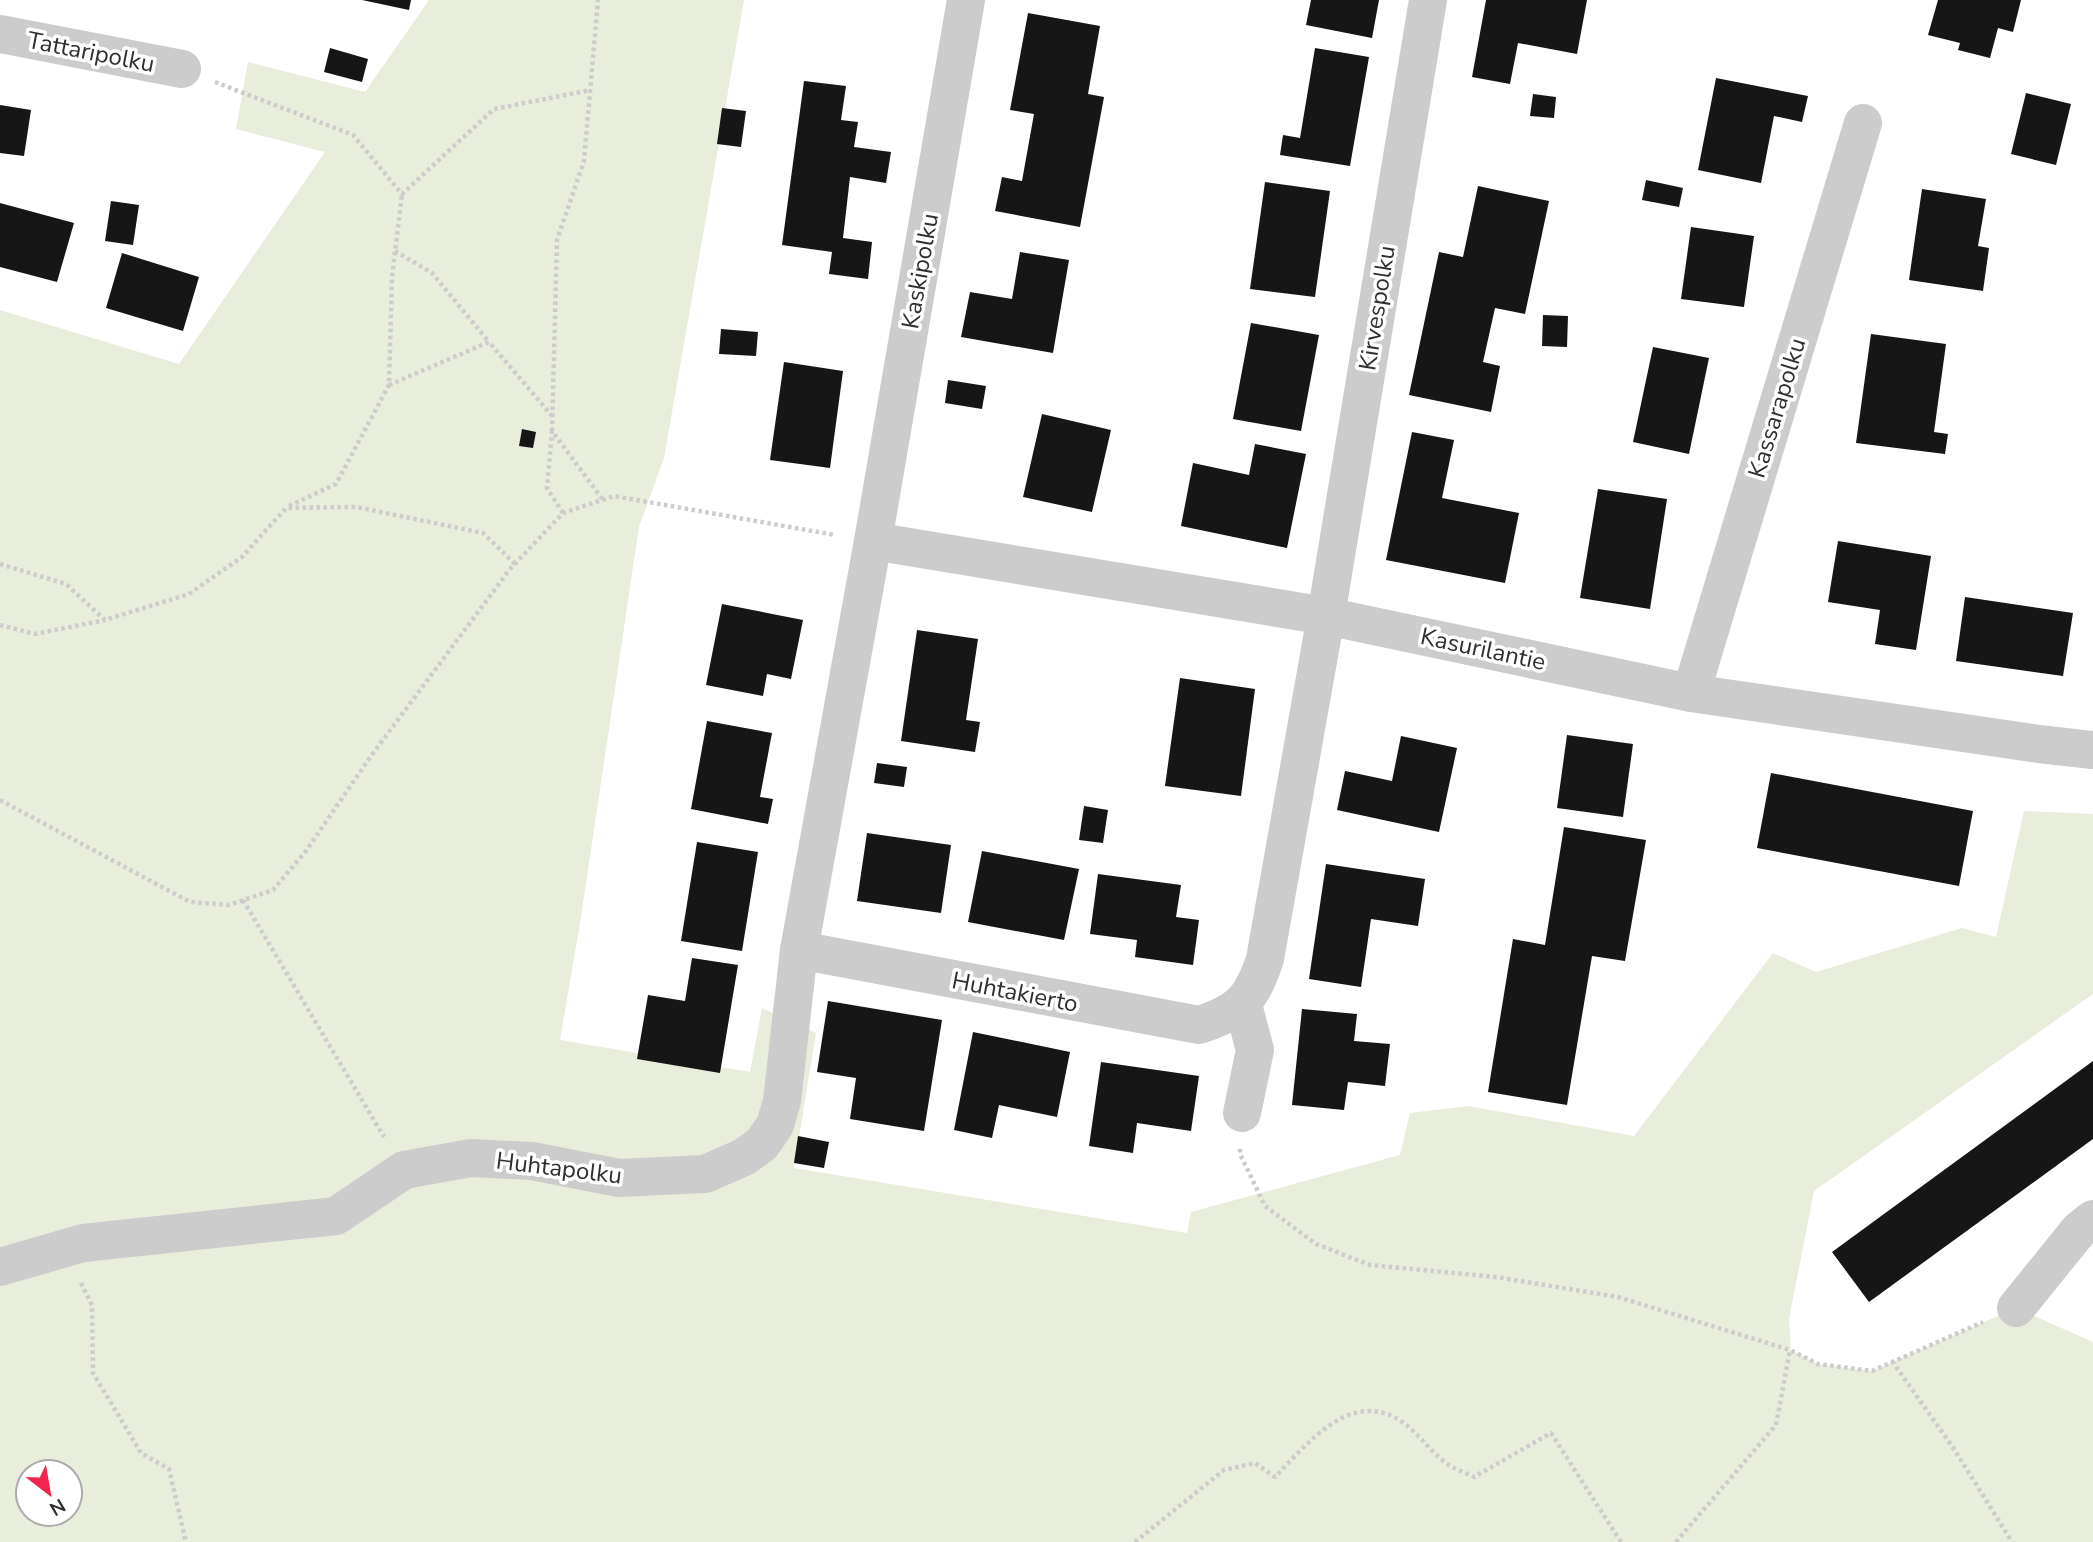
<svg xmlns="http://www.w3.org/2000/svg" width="2093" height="1542" viewBox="0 0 2093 1542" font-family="'Nunito Sans',sans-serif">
  <rect width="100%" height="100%" fill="#fff"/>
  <path fill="#e8eddc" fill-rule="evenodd" d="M 429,0 L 744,0 L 664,458 L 639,527 L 581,917 L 560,1040 L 750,1072 L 762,1008 L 816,1033 L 794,1168 L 1187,1233 L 1191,1212 L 1400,1155 L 1410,1113 L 1468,1106 L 1634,1136 L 1773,953 L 1816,972 L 1962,928 L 1996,937 L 2024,811 L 2093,814 L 2093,994 L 1814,1191 L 1789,1319 L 1791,1350 L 1818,1364 L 1872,1371 L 2016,1308 L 2093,1342 L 2093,1542 L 0,1542 L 0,310 L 179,364 L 325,152 L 236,129 L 248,62 L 365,92 ZM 28,1472 L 70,1472 L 70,1514 L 28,1514 Z"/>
  <g fill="#161616">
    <polygon points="362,0 411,0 409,10"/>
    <polygon points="1311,0 1379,0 1372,38 1306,25"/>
    <polygon points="1486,0 1587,0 1577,54 1518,43 1510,84 1472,77"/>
    <polygon points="1938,0 2021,0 2013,32 1998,28 1990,58 1958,50 1960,43 1928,35"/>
    <polygon points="1028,13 1100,26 1088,94 1104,97 1080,227 995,211 1002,177 1022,181 1034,114 1010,110"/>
    <polygon points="330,48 368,59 362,82 324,72"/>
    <polygon points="1315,48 1369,57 1350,166 1280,155 1283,135 1300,138"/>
    <polygon points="1716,78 1808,96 1802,122 1774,116 1761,183 1698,170"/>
    <polygon points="804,81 846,86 841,120 858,122 854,147 891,152 886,183 850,177 843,238 872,242 868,279 829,274 832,252 782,245"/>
    <polygon points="2026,93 2071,104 2056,165 2011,154"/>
    <polygon points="1533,94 1556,97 1554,118 1530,116"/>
    <polygon points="0,105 31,110 24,156 0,153"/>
    <polygon points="722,108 746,111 741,147 717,144"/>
    <polygon points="1646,180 1683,188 1679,207 1642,200"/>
    <polygon points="1265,182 1330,191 1315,297 1250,289"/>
    <polygon points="1478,186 1549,201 1525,314 1495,308 1483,362 1500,366 1491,412 1409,395 1439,252 1463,257"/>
    <polygon points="1922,189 1986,199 1978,246 1989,248 1983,291 1909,280"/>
    <polygon points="111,201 139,205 133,245 105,241"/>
    <polygon points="0,203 74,223 57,282 0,267"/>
    <polygon points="1691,227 1754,236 1744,307 1681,299"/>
    <polygon points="1020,252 1069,260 1053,353 961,337 970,292 1012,299"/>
    <polygon points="122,253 199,277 183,331 106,308"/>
    <polygon points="1543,315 1568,316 1567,347 1542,346"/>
    <polygon points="1251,323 1319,335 1301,431 1233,419"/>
    <polygon points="721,329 758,332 756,356 719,354"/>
    <polygon points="1871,334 1946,344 1934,432 1948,434 1945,454 1856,443"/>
    <polygon points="1653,347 1709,358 1689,454 1633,442"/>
    <polygon points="784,362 843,371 830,468 770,460"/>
    <polygon points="948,380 986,386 982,409 945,403"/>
    <polygon points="1042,414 1111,430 1092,512 1023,497"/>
    <polygon points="522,429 536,432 533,448 519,446"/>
    <polygon points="1412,432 1454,440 1442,498 1519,513 1505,583 1386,560"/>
    <polygon points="1255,444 1306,454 1287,548 1181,526 1193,463 1249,475"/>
    <polygon points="1598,489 1667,499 1650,609 1580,598"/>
    <polygon points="1838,541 1931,556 1916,650 1875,644 1880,610 1828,602"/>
    <polygon points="1965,597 2073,613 2063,676 1956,661"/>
    <polygon points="722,604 803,620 791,679 767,674 763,696 706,685"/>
    <polygon points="917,630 978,639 966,720 980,722 975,752 901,741"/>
    <polygon points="1180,678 1255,689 1241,796 1165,786"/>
    <polygon points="707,721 772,733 760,797 773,799 768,824 691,809"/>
    <polygon points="1567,735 1633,744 1623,817 1557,808"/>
    <polygon points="1401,736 1457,748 1439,832 1337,810 1345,771 1392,781"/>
    <polygon points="877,763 907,767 904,787 874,783"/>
    <polygon points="1771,773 1973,811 1959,886 1757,848"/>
    <polygon points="1084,806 1108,810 1103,843 1079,840"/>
    <polygon points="1564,827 1646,840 1625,961 1592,956 1567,1105 1488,1092 1513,939 1545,945"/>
    <polygon points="867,833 951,845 941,913 857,901"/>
    <polygon points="697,842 758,852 742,951 681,941"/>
    <polygon points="982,851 1079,869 1064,940 968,922"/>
    <polygon points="1326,864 1425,879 1418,926 1371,919 1361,987 1309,979"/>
    <polygon points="1098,874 1181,885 1176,917 1199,920 1193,965 1135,957 1137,940 1090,934"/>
    <polygon points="692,958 738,965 720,1073 637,1059 648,995 685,1001"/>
    <polygon points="828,1001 942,1020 924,1131 850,1119 856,1078 817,1072"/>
    <polygon points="1302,1009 1357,1014 1354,1041 1390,1044 1385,1086 1348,1082 1344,1110 1292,1105"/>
    <polygon points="973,1032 1070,1052 1057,1117 999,1105 992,1138 954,1130"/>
    <polygon points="2093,1061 2093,1139 1869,1302 1832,1252"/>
    <polygon points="1101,1062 1199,1076 1191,1131 1137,1123 1133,1153 1089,1146"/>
    <polygon points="798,1136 829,1142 824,1168 794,1163"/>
  </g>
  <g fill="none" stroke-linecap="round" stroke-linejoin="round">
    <g stroke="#ccc" stroke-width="4.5" stroke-dasharray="3.5 3.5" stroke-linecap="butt">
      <polyline points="215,82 353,135 402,194 494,109 591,90"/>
      <polyline points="395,251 432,273 489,342"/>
      <polyline points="389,385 489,342 553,417"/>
      <polyline points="552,431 557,240 584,161 598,0"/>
      <polyline points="289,506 336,484 389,385 392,277 402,194"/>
      <polyline points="563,513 547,488 552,431 603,500"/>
      <polyline points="0,564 66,584 105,620 189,594 242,557 286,508 356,507 483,533 515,564"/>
      <polyline points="0,625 35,634 105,620"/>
      <polyline points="0,800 190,902 229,905 273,890 306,851 371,756 510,569 563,513 614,496 835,535"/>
      <polyline points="243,900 384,1137"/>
      <polyline points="1240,1149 1240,1154 1265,1206 1316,1244 1370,1265 1496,1277 1618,1297 1790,1350 1818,1364 1872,1371 1983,1322"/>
      <polyline points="81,1283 92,1305 93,1373 141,1453 169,1469 186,1542"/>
      <polyline points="1892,1361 1954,1449 2012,1542"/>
      <path d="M 1135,1542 L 1224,1470 L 1255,1463 L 1275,1477 C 1308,1443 1353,1385 1405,1424 C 1421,1436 1433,1455 1449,1465 C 1457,1470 1466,1473 1474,1477 L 1551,1433 L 1621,1542"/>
      <polyline points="1676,1542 1776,1425 1790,1350"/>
    </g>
    <g stroke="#ccc" stroke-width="38">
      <path d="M 966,0 L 873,541 L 799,950 L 1199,1025 C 1240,1012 1252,999 1265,959 L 1326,616 L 1428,0"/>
      <polyline points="0,34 182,69"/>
      <polyline points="873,541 1326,616 1691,693 2039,744 2093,750"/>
      <polyline points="1691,693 1863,123"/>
      <polyline points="1242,1113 1255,1050 1243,1005"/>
      <polyline points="0,1267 83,1243 336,1216 404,1170 471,1158 532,1161 619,1178 705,1174 744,1157 762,1144 775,1125 782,1101 799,950"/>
      <polyline points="2016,1308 2079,1230 2093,1219"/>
    </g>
  </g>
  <g text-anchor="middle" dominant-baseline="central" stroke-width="7" stroke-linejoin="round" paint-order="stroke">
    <g font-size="24" fill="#2f2f2f" stroke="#fff">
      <text transform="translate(91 52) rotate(11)">Tattaripolku</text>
      <text transform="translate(920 271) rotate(-80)">Kaskipolku</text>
      <text transform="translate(1377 308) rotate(-81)">Kirvespolku</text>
      <text transform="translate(1777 408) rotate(-73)">Kassarapolku</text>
      <text transform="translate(1483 649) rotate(12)">Kasurilantie</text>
      <text transform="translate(1015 992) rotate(11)">Huhtakierto</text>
      <text transform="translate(559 1168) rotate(7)">Huhtapolku</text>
    </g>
  </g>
  <g transform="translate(49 1493) rotate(149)"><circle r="33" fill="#ffffff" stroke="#acacac" stroke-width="2"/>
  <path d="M0-5L12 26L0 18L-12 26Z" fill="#f2254f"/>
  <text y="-10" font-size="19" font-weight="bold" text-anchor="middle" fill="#2f2f2f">N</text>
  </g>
</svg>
